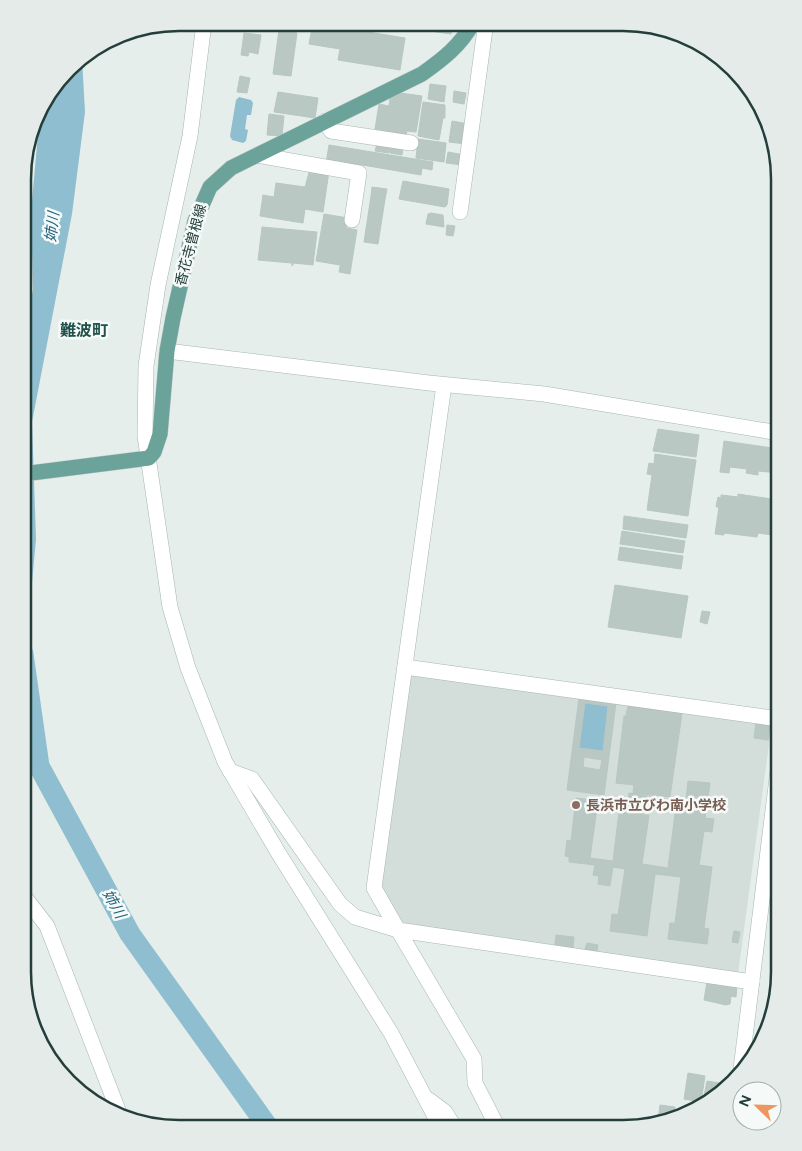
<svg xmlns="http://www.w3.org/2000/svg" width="802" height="1151" viewBox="0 0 802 1151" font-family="Figtree,'Noto Sans JP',sans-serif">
  <rect width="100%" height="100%" fill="#e5eeeb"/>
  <polygon fill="#d3ddda" points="408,675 772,722 738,974 400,926 381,889"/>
  <g fill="#8fbed0">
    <polygon points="82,58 85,112 72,214 32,422 36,539 32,583 23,586 24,327 33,290 31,212 40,112 43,101 76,61"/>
    <polygon points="239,97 251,100 253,103 251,115 247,115 245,129 248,130 246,141 243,143 232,140 230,136 236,100"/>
    <polygon points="585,703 608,706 603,751 579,748"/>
  </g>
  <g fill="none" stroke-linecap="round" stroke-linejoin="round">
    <polyline stroke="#8fbed0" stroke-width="21" points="23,654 39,766 130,934 268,1127"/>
  </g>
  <g fill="#bac8c4" stroke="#b7c7c2" fill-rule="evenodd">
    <polygon points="313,23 405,38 400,70 338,60 340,49 309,44"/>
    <polygon points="401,23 453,23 451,34 416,29 417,27"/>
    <polygon points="279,30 297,33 291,76 273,74"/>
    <polygon points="244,33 261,35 258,54 249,52 248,56 241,55"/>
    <polygon points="240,76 250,78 247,93 237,92"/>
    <polygon points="430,84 446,86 444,102 428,99"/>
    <polygon points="454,91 466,93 464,104 453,102"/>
    <polygon points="278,92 318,98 315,118 274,112"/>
    <polygon points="400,93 422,96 416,132 407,131 406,135 375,129 379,104 389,106 390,98"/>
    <polygon points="423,102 445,105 445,118 443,118 439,140 418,136"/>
    <polygon points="269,114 284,116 282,136 267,135"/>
    <polygon points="452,121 469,124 466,144 449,142"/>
    <polygon points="418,139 446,143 444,162 416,158"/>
    <polygon points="377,144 390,146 389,153 375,151"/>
    <polygon points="329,145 433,162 432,170 422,168 421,175 357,164 356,168 326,163"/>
    <polygon points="391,146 403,148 402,155 390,153"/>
    <polygon points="448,152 464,155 463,165 446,163"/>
    <polygon points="310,169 329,171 323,212 305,209 303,223 260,216 263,195 274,197 276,183 305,187"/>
    <polygon points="403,181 449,189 447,205 445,207 399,199"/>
    <polygon points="372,187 387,189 385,199 371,196"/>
    <polygon points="371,196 385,199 378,244 364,242"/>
    <polygon points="431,213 443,215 444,227 426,224 428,214"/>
    <polygon points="324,214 348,218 340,265 316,261"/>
    <polygon points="447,225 455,226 453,236 446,235"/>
    <polygon points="262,227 317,232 313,265 294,263 292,266 292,263 258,260"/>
    <polygon points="347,228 357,230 350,274 339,272"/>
    <polygon points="658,429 699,435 696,457 653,451"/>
    <polygon points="724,441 779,449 779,473 758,471 758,475 746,473 747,469 730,467 729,473 720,472"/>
    <polygon points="655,454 696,460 688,516 647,510 652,475 647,474 649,463 654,464"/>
    <polygon points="738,494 778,500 779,536 758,533 757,537 724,533 724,535 715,534 719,507 716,507 718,497 721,498 721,495 738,497"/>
    <polygon points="624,516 688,525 686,538 623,529"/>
    <polygon points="622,531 685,541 683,553 620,544"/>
    <polygon points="620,547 683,556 681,569 618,560"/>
    <polygon points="615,585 688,596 681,638 608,627"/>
    <polygon points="702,611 710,612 707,624 700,622"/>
    <path d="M 579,698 L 616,703 L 604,795 L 567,790 ZM 585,703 L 608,706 L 603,751 L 579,748 ZM 584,757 L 602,760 L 600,770 L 583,767 Z"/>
    <polygon points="628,706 682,713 670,797 633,793 634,785 616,783 624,716 626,716"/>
    <polygon points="756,722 770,724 768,740 754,738"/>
    <polygon points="688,781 710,783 705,818 714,819 712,832 704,831 699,865 712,867 704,928 709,929 707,944 668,939 670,923 675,923 681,877 655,874 647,936 610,931 612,914 618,915 625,869 613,867 610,886 598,884 599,876 593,875 595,865 569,862 569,857 565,856 567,840 571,841 576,798 598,801 590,858 613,861 620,804 632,805 633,798 645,799 643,815 649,815 642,864 668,868 677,799 686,800"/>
    <polygon points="629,793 677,801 676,807 656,804 657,801 633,798 632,805 627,805"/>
    <polygon points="734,931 740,932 738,943 732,942"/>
    <polygon points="556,935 574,937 573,948 555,945"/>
    <polygon points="587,943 598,945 597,951 585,949"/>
    <polygon points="707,982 737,986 736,997 731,996 730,1004 726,1005 704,1000"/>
    <polygon points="688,1073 705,1076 701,1102 684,1099"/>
    <polygon points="707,1081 725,1084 704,1101 703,1101"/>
    <polygon points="660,1105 675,1107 674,1117 658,1120"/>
  </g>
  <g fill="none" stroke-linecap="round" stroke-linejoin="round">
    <g stroke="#a7b6b3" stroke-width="16">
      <g id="minor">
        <polyline points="204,23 190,136 158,285 146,366 145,436 170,607 188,668 225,762 279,854 391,1033 441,1128"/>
        <polyline points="325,121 331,131 411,143"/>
        <polyline points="257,155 359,173 352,220"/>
        <polyline points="460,212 485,29 483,23"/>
        <polyline points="167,351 429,383 544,394 779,433"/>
        <polyline points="444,385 374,888 398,930 752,982"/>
        <polyline points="405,667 779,719"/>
        <polyline points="230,771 252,779 340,904 355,917 398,930 474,1059 475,1083 498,1128"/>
        <polyline points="23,895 47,926 118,1110"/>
        <polyline points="741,1069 779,762"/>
        <polyline points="429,1100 445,1112 455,1128"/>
      </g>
    </g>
    <g stroke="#c2c9c8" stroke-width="16">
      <path id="major" d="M 23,474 L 149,458 L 154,452 L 160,434 L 167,351 L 173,318 L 195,221 L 210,187 L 231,168 L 422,74 C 443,59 460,46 473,23"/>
    </g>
    <use href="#minor" stroke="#fff" stroke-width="15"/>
    <use href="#major" stroke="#6ba29a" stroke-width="15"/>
  </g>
  <circle fill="#8d6e63" stroke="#f5faf8" stroke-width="2" cx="576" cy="805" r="5"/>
  <g text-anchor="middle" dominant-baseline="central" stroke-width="5" stroke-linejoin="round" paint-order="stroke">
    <g font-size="14" fill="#243f3b" stroke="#f5faf8">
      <text transform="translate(191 245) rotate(-75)">香花寺曽根線</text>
    </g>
    <g font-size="14" font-weight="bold" fill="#785e54" stroke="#f5faf8" text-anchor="start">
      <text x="586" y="805">長浜市立びわ南小学校</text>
    </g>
    <g font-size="15" font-style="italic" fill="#1f5f7a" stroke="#f5faf8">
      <text transform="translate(52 227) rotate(-83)">姉川</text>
      <text transform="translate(114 904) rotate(61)">姉川</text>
    </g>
    <g font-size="16" font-weight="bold" fill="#20514b" stroke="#f5faf8">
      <text x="84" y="330">難波町</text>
    </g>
  </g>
  <path d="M0 0H802V1151H0ZM179 31H623A148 148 0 0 1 771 179V972A148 148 0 0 1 623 1120H179A148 148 0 0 1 31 972V179A148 148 0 0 1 179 31Z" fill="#e4ebe9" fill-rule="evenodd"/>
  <path fill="none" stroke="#243f3b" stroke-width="2.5" d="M179 31H623A148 148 0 0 1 771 179V972A148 148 0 0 1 623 1120H179A148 148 0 0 1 31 972V179A148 148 0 0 1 179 31Z"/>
  <g transform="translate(757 1106) rotate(293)"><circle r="24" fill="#f5faf8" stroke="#a1afac"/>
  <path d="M0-4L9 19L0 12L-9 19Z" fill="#ee9662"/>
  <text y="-8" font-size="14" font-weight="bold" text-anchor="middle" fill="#243f3b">N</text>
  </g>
</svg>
